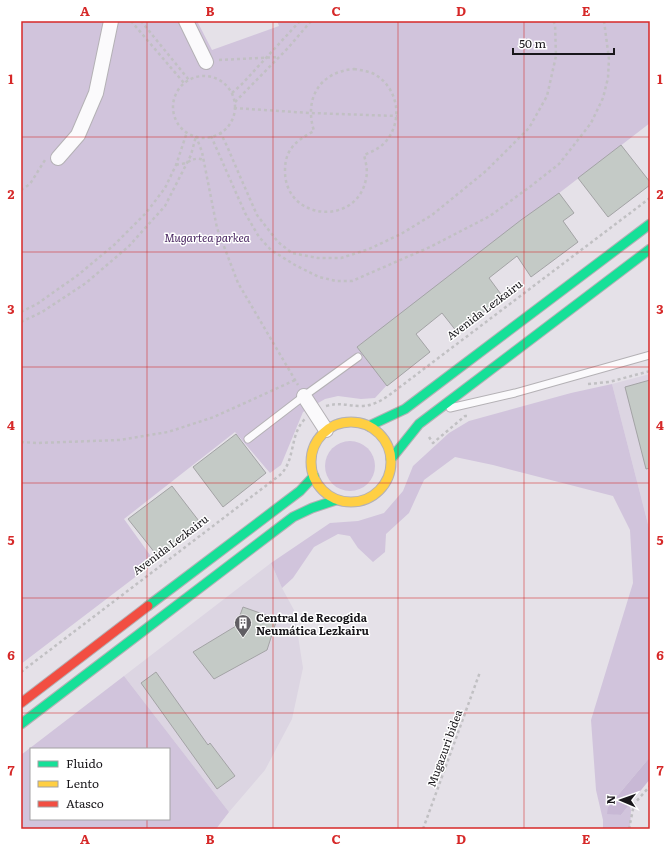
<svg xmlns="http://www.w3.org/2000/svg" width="671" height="850" viewBox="0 0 671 850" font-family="Literata,serif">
  <rect width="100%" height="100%" fill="#e5e1e8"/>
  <g fill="#dcd5e2">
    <polygon points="650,374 650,532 612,384"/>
    <polygon points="271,563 282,588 294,610 303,668 292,719 265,770 229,812 124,676"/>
  </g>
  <g fill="#d1c4dc" fill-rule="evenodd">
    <polygon points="21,21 197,21 212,50 279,26 277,21 650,21 650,123 358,348 387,385 375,398 361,399 338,396 325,399 303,412 281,465 270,473 235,432 124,519 155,562 21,664"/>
    <polygon points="612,384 650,532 650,757 608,807 608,813 621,815 629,805 631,810 630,829 603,829 603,820 596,790 591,720 633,583 630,530 613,496 493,465 455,457 424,480 409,513 386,534 385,552 373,562 358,548 350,536 338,534 314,547 293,578 282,588 271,563 330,523 358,521 384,513 403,491 413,466 449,433 469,421 571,393"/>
    <circle cx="350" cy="466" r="25"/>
    <path d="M 124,676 L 229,812 L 216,829 L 21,829 L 21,755 ZM 31,749 L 169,749 L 169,819 L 31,819 Z"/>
  </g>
  <polygon fill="#c8b8d5" points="650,757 650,779 621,815 607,814 608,807"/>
  <g fill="#c4cac6" stroke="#a3a3a5">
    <polygon points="621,145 650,182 650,185 608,217 578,178"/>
    <polygon points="559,193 574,213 563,221 578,242 531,277 517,256 489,278 503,297 457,332 442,313 416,334 430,352 387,386 357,347 521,220"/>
    <polygon points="650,380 650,468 646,469 625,387"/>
    <polygon points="236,434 266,473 223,507 193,467"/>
    <polygon points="172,486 202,525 159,558 128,519"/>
    <polygon points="243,607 277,619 267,650 214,679 193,652 236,626"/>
    <polygon points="156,672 208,745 210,743 235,776 217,789 141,683"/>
  </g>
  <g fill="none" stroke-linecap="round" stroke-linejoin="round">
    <g stroke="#b4b1b5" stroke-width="9">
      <g id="lane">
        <polyline points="450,408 515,393 650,355"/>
        <polyline points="248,439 304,396 358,357"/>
      </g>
    </g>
    <g stroke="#b4b1b5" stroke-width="16">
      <g id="street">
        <polyline points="186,21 206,62"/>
        <polyline points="58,158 78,135 96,93 111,21"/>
        <polyline points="304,396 326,430"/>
      </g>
    </g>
    <g stroke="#b4b1b5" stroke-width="11">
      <g id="fast">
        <polyline points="369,426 405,409 650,224"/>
        <polyline points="391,459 419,424 650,249"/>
        <polyline points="148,606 300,491 314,476"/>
        <polyline points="21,724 293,517 312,508 336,500"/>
      </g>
    </g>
    <g stroke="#b4b1b5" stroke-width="11">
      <circle id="slow" cx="351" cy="462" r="40"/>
    </g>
    <g stroke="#b4b1b5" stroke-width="11">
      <polyline id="jam" points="21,703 148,606"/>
    </g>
    <g stroke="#c1c0c3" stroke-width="2.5" stroke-dasharray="3 3" stroke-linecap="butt">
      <polyline points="131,21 184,83"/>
      <polyline points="141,21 189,80"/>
      <polyline points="219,60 279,57"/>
      <path d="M 354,69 C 360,70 366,71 372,73 C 397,85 404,118 387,140 C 381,148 373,151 364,155 C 366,163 368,171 366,179 C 357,227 284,221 285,170 C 285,149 297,140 314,131 C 304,99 319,72 354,69 Z"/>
      <circle cx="204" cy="107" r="31"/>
      <polyline points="232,93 242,84 300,21"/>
      <polyline points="235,102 288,48 311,21"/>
      <polyline points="234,108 310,113 397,116"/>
      <polyline points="220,132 227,146 239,174 257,215 278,242 292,253 318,258 341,258 369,249 401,234 432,215 486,171 529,128 547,96 556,56 555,24 553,21"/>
      <polyline points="196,136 202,152 217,228 238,283 298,385"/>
      <polyline points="211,136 245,213 259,237 271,250 295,265 319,277 336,281 352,281 430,247 490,216 531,186 559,164 574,145 591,123 603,98 608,78 609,59 604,21"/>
      <path d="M 176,165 C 179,164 183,164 186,163 C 192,160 196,157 203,160"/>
      <polyline points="21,190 30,184 45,160"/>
      <polyline points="21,312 37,304 78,275 114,245 146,213 165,188 176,165 187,132"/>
      <polyline points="21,322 42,312 86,283 129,246 165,206 191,155 196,136"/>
      <polyline points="588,384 609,382 650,371"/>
      <path d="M 326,406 C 340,402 347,406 361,406 C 373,406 383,400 392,393 L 650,198"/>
      <polyline points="429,437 433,443 465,416 467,416"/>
      <polyline points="21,442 37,443 120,440 168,432 214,417 295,380"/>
      <path d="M 21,672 L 280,475 C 296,460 289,435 305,419"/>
      <polyline points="423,829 480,672"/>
      <polyline points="629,829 634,804 650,786"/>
    </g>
    <use href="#lane" stroke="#fbfafc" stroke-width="7"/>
    <use href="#street" stroke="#fbfafc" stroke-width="14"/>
    <use href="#fast" stroke="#16e098" stroke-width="9"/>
    <use href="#slow" stroke="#ffcf43" stroke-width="9"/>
    <use href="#jam" stroke="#f24e42" stroke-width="9"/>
  </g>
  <path fill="none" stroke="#d62828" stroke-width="1" stroke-opacity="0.55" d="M 147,21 L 147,749M 273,21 L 273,829M 398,21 L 398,829M 524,21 L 524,829M 21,137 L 650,137M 21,252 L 650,252M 21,367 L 650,367M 21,483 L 650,483M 21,598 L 650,598M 21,713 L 650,713M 147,819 L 147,829"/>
  <defs>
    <g id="building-pin" transform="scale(0.9)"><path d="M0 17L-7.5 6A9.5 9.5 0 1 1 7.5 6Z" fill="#605e63" stroke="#fff"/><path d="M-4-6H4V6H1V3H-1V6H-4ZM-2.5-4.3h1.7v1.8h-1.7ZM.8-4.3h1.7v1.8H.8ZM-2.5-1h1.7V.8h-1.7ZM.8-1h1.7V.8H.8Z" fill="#fff"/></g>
  </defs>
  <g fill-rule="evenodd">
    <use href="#building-pin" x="243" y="623"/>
  </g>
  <g text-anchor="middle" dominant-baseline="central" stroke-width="3" stroke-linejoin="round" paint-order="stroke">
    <g font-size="11" font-style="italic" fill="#4b2863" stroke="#fff">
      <text x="207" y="237">Mugartea parkea</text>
    </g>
    <g font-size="11" fill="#19171b" stroke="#fff">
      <text transform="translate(484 309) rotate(-37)">Avenida Lezkairu</text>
      <text transform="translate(170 544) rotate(-37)">Avenida Lezkairu</text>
      <text transform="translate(444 748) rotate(-70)">Mugazuri bidea</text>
    </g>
    <g font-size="11" font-weight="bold" fill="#19171b" stroke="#fff" text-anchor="start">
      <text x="256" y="617">Central de Recogida<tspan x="256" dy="13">Neumática Lezkairu</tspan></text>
    </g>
  </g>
  <rect width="671" height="850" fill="none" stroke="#ffffff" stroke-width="44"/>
  <rect x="30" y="748" width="140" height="72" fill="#ffffff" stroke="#a3a2a4"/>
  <rect x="38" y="761" width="20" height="6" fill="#16e098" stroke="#a3a2a4"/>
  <text x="66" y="768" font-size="12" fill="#19171b">Fluido</text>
  <rect x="38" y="781" width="20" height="6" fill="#ffcf43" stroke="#a3a2a4"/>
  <text x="66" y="788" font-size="12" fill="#19171b">Lento</text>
  <rect x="38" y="801" width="20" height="6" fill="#f24e42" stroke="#a3a2a4"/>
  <text x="66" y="808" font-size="12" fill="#19171b">Atasco</text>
  <g transform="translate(621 800) rotate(272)" stroke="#ffffff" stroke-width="3" paint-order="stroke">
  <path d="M0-3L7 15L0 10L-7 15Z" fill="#19171b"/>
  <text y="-6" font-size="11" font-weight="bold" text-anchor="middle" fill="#19171b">N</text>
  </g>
  <path d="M513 48v6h101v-6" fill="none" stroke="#19171b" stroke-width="2"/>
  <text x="519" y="48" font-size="12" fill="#19171b" stroke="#ffffff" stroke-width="3" paint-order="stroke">50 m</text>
  <rect x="22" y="22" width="627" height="806" fill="none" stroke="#d62828" stroke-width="1.5"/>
  <g font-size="13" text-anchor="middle" font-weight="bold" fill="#d62828">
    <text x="85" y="16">A</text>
    <text x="210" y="16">B</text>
    <text x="336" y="16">C</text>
    <text x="461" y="16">D</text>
    <text x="586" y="16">E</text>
    <text x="11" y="84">1</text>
    <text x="660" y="84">1</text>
    <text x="11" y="199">2</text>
    <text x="660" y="199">2</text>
    <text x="11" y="314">3</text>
    <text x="660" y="314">3</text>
    <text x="11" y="430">4</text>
    <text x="660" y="430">4</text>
    <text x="11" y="545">5</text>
    <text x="660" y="545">5</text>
    <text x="11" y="660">6</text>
    <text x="660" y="660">6</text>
    <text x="11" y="775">7</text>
    <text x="660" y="775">7</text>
    <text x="85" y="844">A</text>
    <text x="210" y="844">B</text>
    <text x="336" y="844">C</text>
    <text x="461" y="844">D</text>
    <text x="586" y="844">E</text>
  </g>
</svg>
